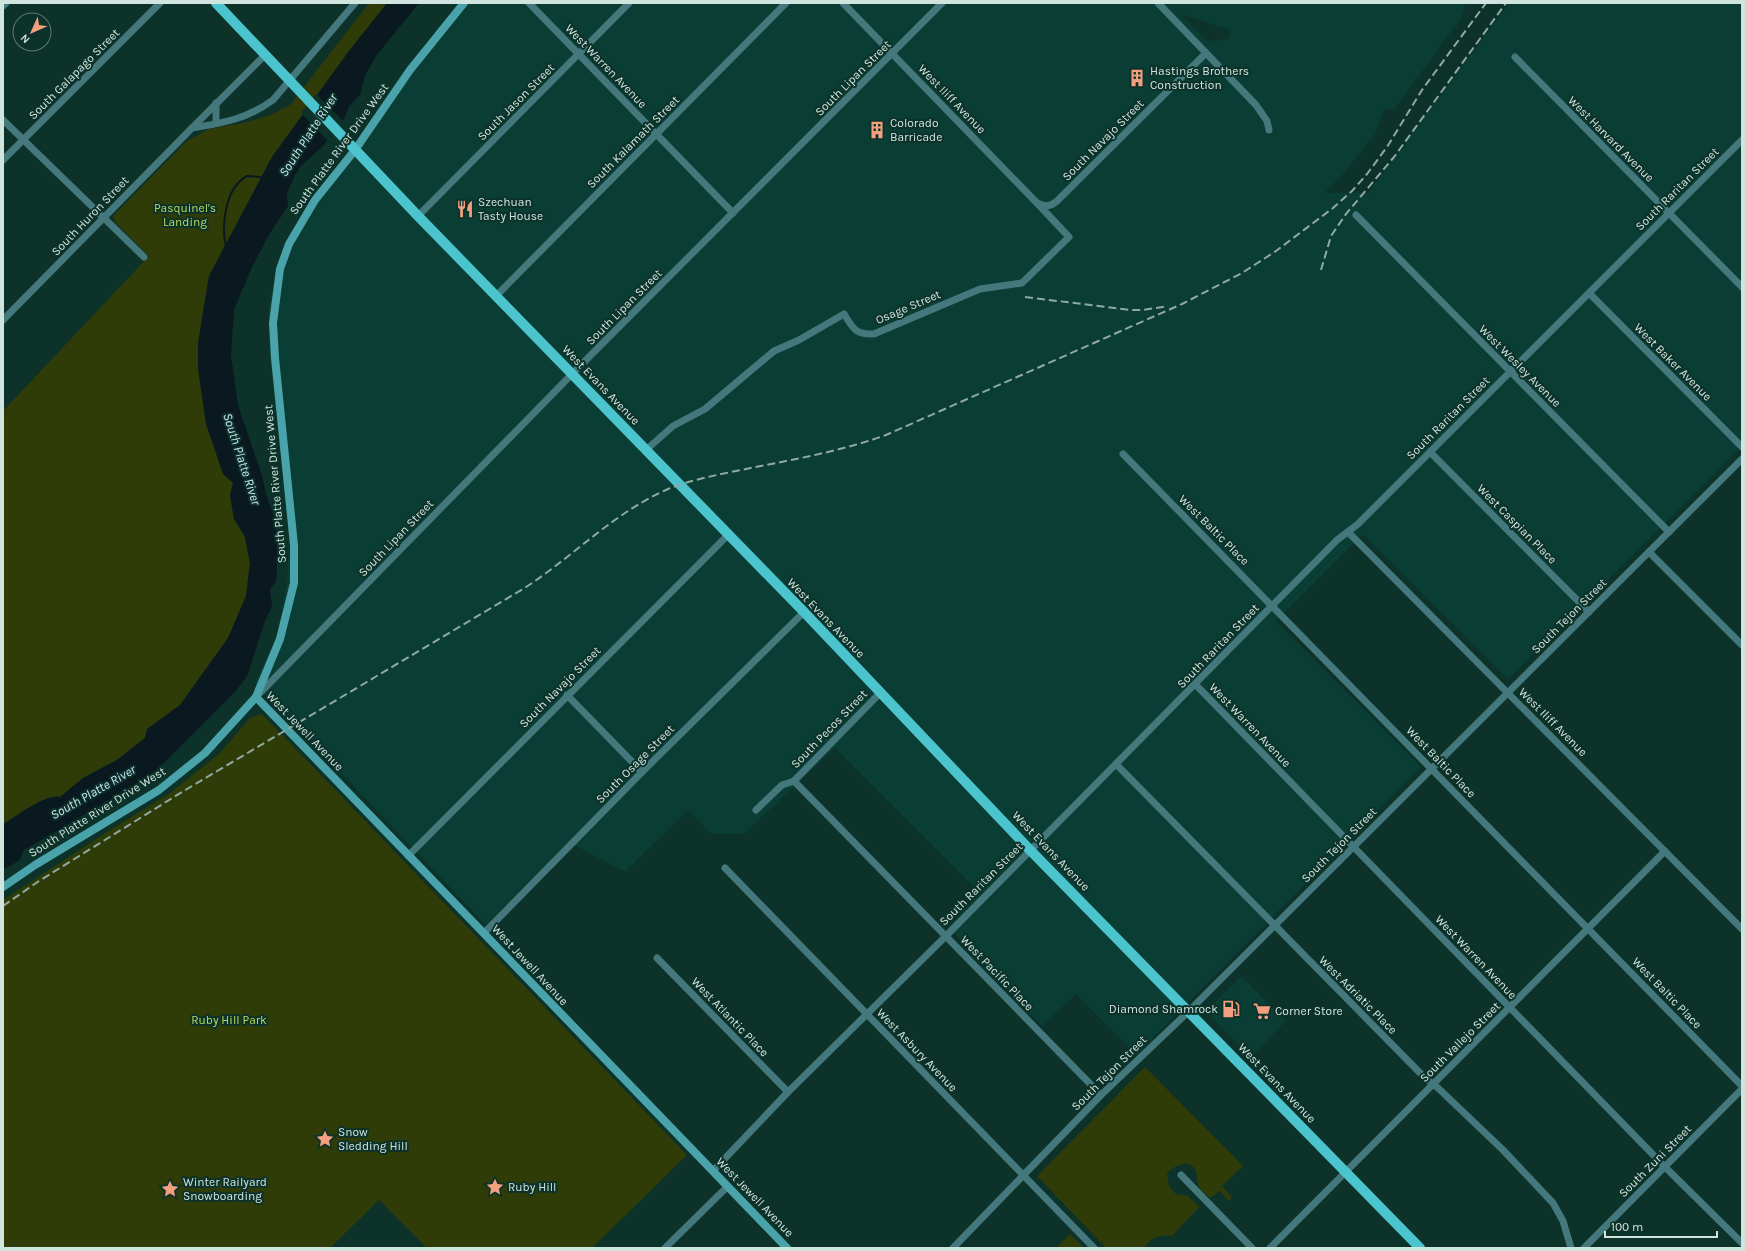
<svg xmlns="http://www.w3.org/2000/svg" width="1745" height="1251" viewBox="0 0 1745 1251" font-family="Karla,sans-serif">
  <rect width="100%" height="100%" fill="#0c322a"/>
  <g fill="#0a3d34" fill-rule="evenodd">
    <path d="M 461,3 L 1466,3 L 1462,17 L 1393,111 L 1385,108 L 1376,133 L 1343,174 L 1324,193 L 1368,193 L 1509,3 L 1742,3 L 1742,447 L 1508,679 L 1363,534 L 1276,621 L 1421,767 L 1136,1055 L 1076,994 L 1042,1026 L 948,927 L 980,893 L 835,748 L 744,834 L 711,834 L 688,810 L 625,872 L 568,842 L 486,925 L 255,683 L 277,636 L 287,582 L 290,540 L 269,349 L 269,304 L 280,262 L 300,218 ZM 1180,14 L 1230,30 L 1228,39 L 1207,41 Z"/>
    <polygon points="1241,976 1286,1021 1251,1057 1208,1014 1208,1009"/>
  </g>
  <g fill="#303c08">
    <path d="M 369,3 L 387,3 L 349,51 L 272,157 L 209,276 L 198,343 L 198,368 L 206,424 L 215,447 L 233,483 L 230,495 L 234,519 L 245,537 L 250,563 L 246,596 L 228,638 L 180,705 L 147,729 L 145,738 L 117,760 L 83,778 L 60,797 C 44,794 17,816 3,824 L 3,411 L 149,256 L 115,222 L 113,216 L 187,141 L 209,129 L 244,123 L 270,115 L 290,105 Z"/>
    <polygon points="262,714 687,1155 592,1248 427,1248 379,1200 330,1248 3,1248 3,900 107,832 170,793 219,754 250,718"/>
    <path d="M 1145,1067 L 1243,1166 L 1222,1186 L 1232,1197 L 1229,1201 L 1220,1191 L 1210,1198 C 1206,1194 1201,1191 1199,1187 C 1196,1182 1198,1176 1196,1171 C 1190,1157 1174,1166 1167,1173 L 1169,1187 L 1176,1194 L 1188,1196 L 1199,1207 L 1172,1236 C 1161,1234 1149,1238 1145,1248 L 1106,1248 L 1038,1177 L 1040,1173 Z"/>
    <polygon points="1070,1234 1084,1248 1056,1248"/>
  </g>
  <path fill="#0a1920" d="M 387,3 L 419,3 L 376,56 L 365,76 L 360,95 L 349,106 L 344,119 L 323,146 L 302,165 L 295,175 L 287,194 L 288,206 L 270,233 L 252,267 L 234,310 L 231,355 L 238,405 L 263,479 L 265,491 L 276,523 L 278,552 L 276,581 L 270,590 L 272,607 L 265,621 L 247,676 L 236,691 L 166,761 L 152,773 L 128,789 L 24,850 L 20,860 L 3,870 L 3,824 C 18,816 44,794 60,797 L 83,778 L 117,760 L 145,738 L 147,729 L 180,705 L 228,638 L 246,596 L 250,563 L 245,537 L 234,519 L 230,495 L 233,483 L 223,474 L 206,424 L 198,368 L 198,343 L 209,276 L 272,157 L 349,51 Z"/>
  <polygon fill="#0c322a" points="316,94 344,122 329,142 301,113"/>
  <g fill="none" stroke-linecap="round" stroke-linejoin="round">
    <path stroke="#0a1920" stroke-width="2" d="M 226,247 C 221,225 225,188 247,176 L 262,177"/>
    <g stroke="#44787c" stroke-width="7">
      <polyline points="529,3 733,213"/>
      <path d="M 843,3 L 1037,203 C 1045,207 1050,207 1057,201 L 1206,53"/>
      <polyline points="1158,3 1256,105 1267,121 1269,130"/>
      <polyline points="3,6 6,3"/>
      <polyline points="1515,57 1742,287"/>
      <polyline points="216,103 216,123"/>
      <polyline points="3,120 144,257"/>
      <polyline points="192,128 265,55"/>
      <polyline points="3,160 160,3"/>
      <polyline points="1356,215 1669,532"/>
      <polyline points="418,216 629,3"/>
      <polyline points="1589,293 1742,447"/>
      <polyline points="496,296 786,3"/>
      <path d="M 3,320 L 192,128 C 223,123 247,119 273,100 L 355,3"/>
      <path d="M 646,450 L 673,426 L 705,409 L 774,351 L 799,340 L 844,314 C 853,328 855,335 874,334 L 980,289 L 1022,283 L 1069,237 L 1037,203"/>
      <polyline points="1430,452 1589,612"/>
      <polyline points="1123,454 1742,1086"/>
      <polyline points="1348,532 1742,929"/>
      <polyline points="1649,552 1742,645"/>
      <polyline points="1196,685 1665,1167 1742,1243"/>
      <polyline points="567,695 642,772"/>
      <polyline points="257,696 572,374 942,3"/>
      <polyline points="1116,764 1425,1078 1438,1088 1503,1150 1553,1203 1563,1221 1571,1248"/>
      <polyline points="794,781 1101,1095"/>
      <polyline points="756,810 782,785 794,781 880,693"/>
      <polyline points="408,856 728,535"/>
      <polyline points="725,868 1094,1248"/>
      <polyline points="484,933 642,772 804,612"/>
      <polyline points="657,958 788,1092"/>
      <polyline points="713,1171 788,1092 946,936 1337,540 1358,524 1742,140"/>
      <polyline points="1181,1175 1252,1248"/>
      <polyline points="665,1248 727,1187"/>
      <polyline points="953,1248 1101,1095 1187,1013 1742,459"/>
      <polyline points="1270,1248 1665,851"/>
      <polyline points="1584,1248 1742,1089"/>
    </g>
    <g stroke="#4aa3ab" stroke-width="8">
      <polyline points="256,697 787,1248"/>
      <polyline points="3,887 35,865 159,790 205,753 256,697 280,639 294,583 294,545 275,358 273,323 280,269 289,244 315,200 355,150 410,70 464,3"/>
    </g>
    <polyline stroke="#4cc4ce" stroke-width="10" points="216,3 418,216 804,612 1030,850 1420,1248"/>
    <g stroke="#90aaa3" stroke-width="2" stroke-dasharray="8 4" stroke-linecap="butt">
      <polyline points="1321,270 1331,236 1346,214 1394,157 1506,3"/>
      <polyline points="1025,297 1131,310 1143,310 1168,306"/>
      <path d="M 3,906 L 39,881 L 182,792 L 523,589 C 573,557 613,513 668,489 C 691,480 716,475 741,470 C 790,460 839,452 886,435 L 1182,304 L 1242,273 L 1276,251 L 1333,208 L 1352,191 L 1367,174 L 1387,147 L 1422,90 L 1486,3"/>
    </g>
  </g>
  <defs>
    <g id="building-bare" transform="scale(1.38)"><path d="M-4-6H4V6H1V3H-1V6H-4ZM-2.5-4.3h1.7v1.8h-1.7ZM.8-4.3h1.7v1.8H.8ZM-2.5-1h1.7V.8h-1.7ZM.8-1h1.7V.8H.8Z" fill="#f3a081" stroke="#0c322a" stroke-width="2.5" paint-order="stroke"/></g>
    <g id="restaurant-bare" transform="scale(1.38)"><path d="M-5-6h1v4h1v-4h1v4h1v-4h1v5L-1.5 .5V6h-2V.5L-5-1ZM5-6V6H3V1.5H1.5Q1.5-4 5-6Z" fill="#f3a081" stroke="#0c322a" stroke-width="2.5" paint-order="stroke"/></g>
    <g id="fuel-bare" transform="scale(1.38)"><path d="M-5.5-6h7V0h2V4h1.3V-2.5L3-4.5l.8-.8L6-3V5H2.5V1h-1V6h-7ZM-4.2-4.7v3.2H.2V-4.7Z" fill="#f3a081" stroke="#0c322a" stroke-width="2.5" paint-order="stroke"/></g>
    <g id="supermarket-bare" transform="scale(1.38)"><path d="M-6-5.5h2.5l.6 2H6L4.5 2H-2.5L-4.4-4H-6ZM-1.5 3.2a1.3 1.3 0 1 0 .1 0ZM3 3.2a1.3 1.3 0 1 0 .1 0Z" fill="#f3a081" stroke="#0c322a" stroke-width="2.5" paint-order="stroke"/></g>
    <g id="sight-bare" transform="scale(1.38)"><path d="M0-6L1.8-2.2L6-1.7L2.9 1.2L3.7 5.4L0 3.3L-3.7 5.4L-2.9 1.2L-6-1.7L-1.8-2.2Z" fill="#f3a081" stroke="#0c322a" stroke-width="2.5" paint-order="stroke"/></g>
  </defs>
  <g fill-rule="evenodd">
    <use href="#building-bare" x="1137" y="78"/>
    <use href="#building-bare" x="877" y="130"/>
    <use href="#restaurant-bare" x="465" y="209"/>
    <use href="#fuel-bare" x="1231" y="1009"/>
    <use href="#supermarket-bare" x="1262" y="1011"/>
    <use href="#sight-bare" x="325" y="1139"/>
    <use href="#sight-bare" x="495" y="1187"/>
    <use href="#sight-bare" x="170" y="1189"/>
  </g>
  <g text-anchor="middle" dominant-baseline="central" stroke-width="4" stroke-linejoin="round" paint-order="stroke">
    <g font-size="12" fill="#d1e5df" stroke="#0c322a">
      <text transform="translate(606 66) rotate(46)">West Warren Avenue</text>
      <text transform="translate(74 74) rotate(-45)">South Galapago Street</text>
      <text transform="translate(853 78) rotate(-45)">South Lipan Street</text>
      <text transform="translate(952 99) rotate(46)">West Iliff Avenue</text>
      <text transform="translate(516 102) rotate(-45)">South Jason Street</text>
      <text transform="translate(1611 139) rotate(45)">West Harvard Avenue</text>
      <text transform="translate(1103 140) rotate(-45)">South Navajo Street</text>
      <text transform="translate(633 142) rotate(-45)">South Kalamath Street</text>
      <text transform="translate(339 149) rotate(-54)">South Platte River Drive West</text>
      <text transform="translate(1677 189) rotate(-45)">South Raritan Street</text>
      <text transform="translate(90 216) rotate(-46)">South Huron Street</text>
      <text transform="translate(624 307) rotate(-45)">South Lipan Street</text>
      <text transform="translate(908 307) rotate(-23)">Osage Street</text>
      <text transform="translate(1673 362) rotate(45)">West Baker Avenue</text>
      <text transform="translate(1520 366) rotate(45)">West Wesley Avenue</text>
      <text transform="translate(601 385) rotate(46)">West Evans Avenue</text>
      <text transform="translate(1448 418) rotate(-45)">South Raritan Street</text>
      <text transform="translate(275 484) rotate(-95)">South Platte River Drive West</text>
      <text transform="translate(1517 524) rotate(45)">West Caspian Place</text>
      <text transform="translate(1214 530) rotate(45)">West Baltic Place</text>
      <text transform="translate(396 538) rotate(-46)">South Lipan Street</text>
      <text transform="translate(1569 616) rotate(-45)">South Tejon Street</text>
      <text transform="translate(826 618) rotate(46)">West Evans Avenue</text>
      <text transform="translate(1218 646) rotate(-46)">South Raritan Street</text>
      <text transform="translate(560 687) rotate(-45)">South Navajo Street</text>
      <text transform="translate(1553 722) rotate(45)">West Iliff Avenue</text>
      <text transform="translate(1250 725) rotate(46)">West Warren Avenue</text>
      <text transform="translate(829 729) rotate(-46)">South Pecos Street</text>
      <text transform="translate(305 731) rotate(46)">West Jewell Avenue</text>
      <text transform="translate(1441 762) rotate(46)">West Baltic Place</text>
      <text transform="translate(635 764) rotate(-45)">South Osage Street</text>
      <text transform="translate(97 812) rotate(-32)">South Platte River Drive West</text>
      <text transform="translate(1339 845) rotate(-45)">South Tejon Street</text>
      <text transform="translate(1051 851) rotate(46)">West Evans Avenue</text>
      <text transform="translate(981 884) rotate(-45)">South Raritan Street</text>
      <text transform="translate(1476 957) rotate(46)">West Warren Avenue</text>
      <text transform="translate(530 965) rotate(47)">West Jewell Avenue</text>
      <text transform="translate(997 973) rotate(46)">West Pacific Place</text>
      <text transform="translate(1667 993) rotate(46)">West Baltic Place</text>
      <text transform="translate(1358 995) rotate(45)">West Adriatic Place</text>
      <text transform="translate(730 1017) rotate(46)">West Atlantic Place</text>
      <text transform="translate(1460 1042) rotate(-45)">South Vallejo Street</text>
      <text transform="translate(917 1050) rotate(46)">West Asbury Avenue</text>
      <text transform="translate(1109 1073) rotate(-45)">South Tejon Street</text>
      <text transform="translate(1277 1083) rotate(46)">West Evans Avenue</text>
      <text transform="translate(1655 1161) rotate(-45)">South Zuni Street</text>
      <text transform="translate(755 1197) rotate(46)">West Jewell Avenue</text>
    </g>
    <g font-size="12" fill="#d1e5df" stroke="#0c322a" text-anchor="start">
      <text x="1150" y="71">Hastings Brothers<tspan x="1150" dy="14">Construction</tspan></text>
      <text x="890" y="123">Colorado<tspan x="890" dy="14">Barricade</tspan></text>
      <text x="478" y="202">Szechuan<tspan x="478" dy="14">Tasty House</tspan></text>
      <text x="1218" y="1009" text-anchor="end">Diamond Shamrock</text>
      <text x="1275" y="1011">Corner Store</text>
      <text x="338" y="1132">Snow<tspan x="338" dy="14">Sledding Hill</tspan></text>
      <text x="183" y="1182">Winter Railyard<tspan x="183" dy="14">Snowboarding</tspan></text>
      <text x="508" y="1187">Ruby Hill</text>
    </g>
    <g font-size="12" fill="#bada5f" stroke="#0c322a">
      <text x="185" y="208">Pasquinel's<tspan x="185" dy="14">Landing</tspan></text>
      <text x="229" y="1020">Ruby Hill Park</text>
    </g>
    <g font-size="13" font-style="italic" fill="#cce5f1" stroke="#0c322a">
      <text transform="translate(308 135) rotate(-57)">South Platte River</text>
      <text transform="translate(242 459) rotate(72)">South Platte River</text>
      <text transform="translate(93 792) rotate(-30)">South Platte River</text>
    </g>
  </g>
  <rect width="1745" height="1251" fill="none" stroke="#d1e5df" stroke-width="8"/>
  <g transform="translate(32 32) rotate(225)"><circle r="19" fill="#0c322a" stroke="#5b7a72"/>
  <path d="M0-3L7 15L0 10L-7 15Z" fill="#f3a081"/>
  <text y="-6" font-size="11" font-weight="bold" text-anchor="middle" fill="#d1e5df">N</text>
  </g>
  <path d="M1605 1231v6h112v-6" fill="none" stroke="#d1e5df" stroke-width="2"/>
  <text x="1611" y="1231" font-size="12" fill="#d1e5df" stroke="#0c322a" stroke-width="3" paint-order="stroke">100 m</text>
</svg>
